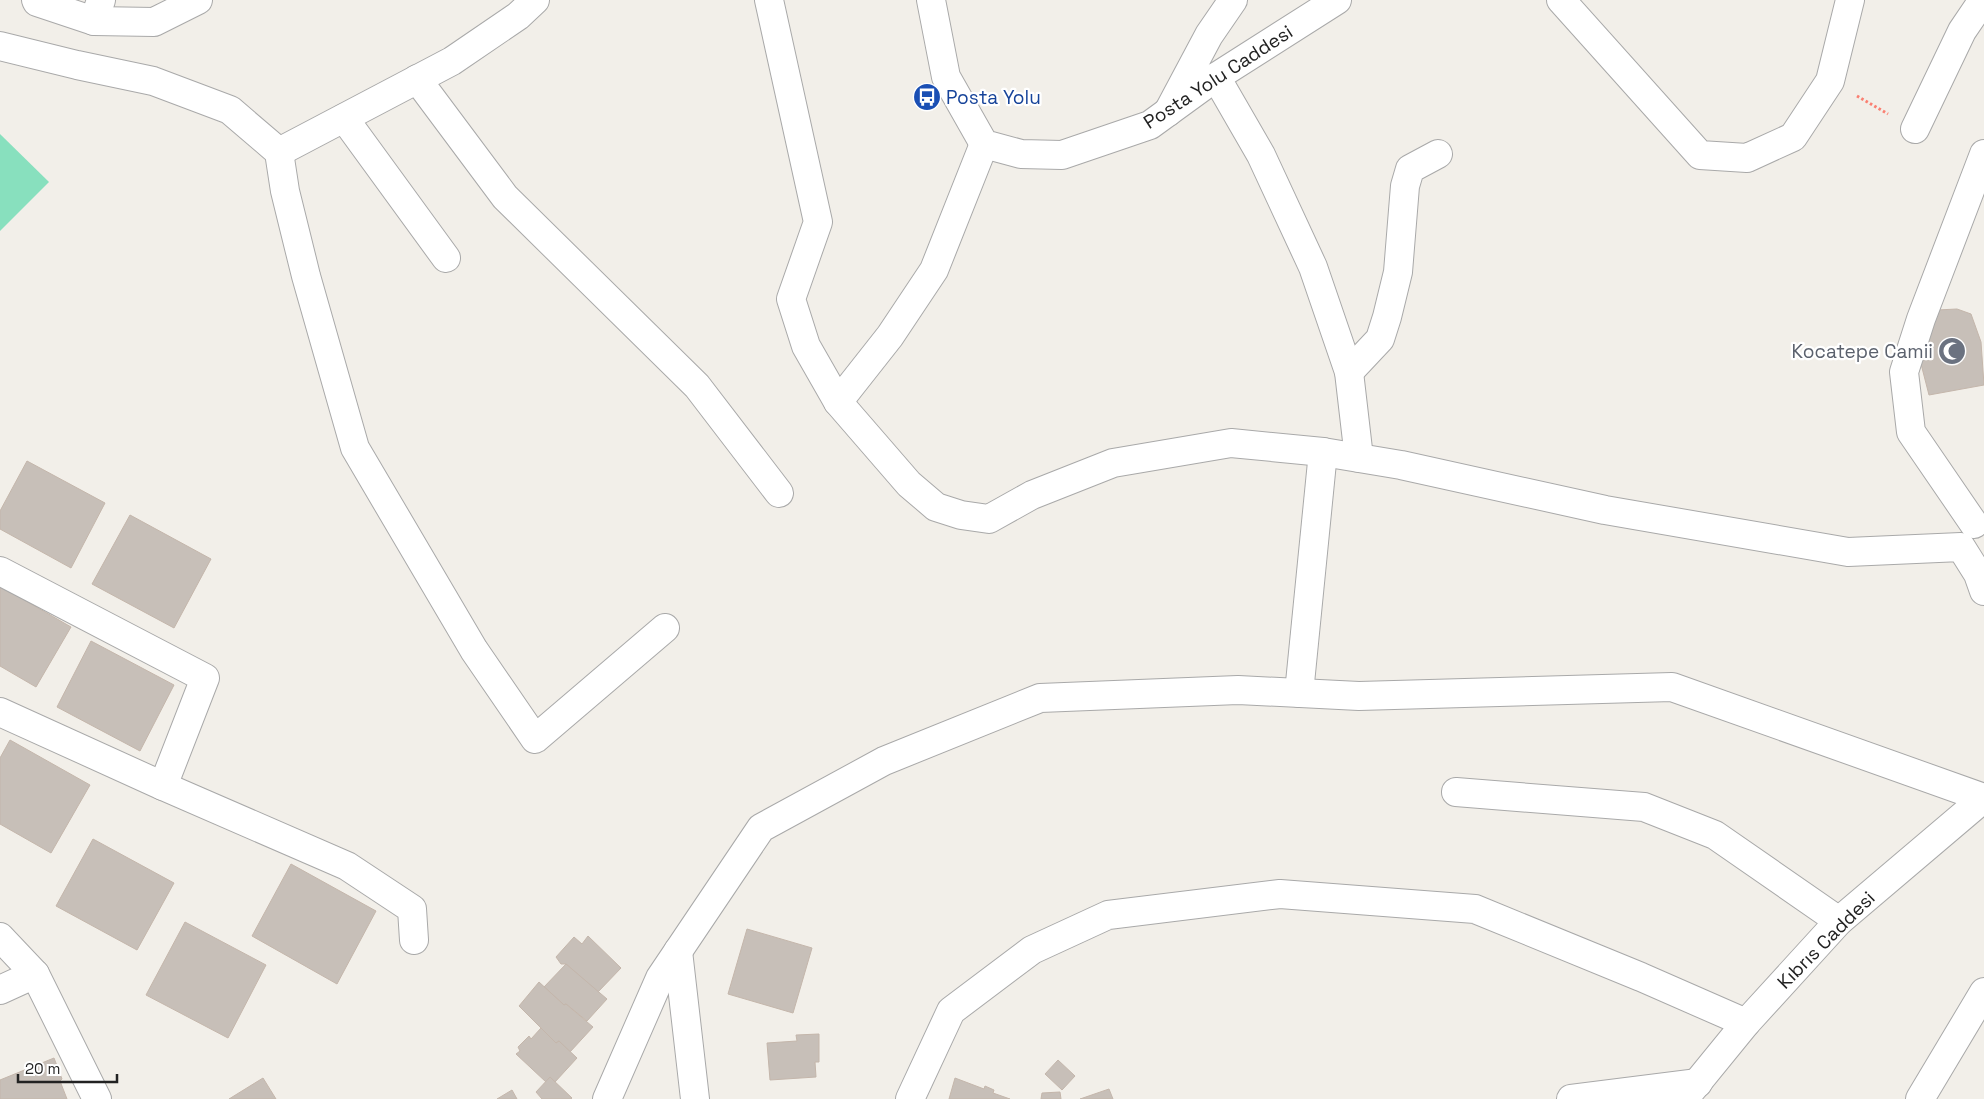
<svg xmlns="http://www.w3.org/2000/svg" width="1984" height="1099" viewBox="0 0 1984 1099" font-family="'Space Grotesk',sans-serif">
  <rect width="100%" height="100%" fill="#f2efe9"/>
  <polygon fill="#88e0be" points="0,134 49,182 0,231"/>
  <g fill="#c7bfb8" stroke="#c4b6ab">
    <polygon points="1957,309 1971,314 1981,342 1984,385 1929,395 1920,360 1937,310"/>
    <polygon points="27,461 105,503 71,568 0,529 0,511"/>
    <polygon points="130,515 211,559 174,628 92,584"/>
    <polygon points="0,586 71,627 36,687 0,666"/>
    <polygon points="91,641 174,685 140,751 57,707"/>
    <polygon points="10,740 90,785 51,853 0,824 0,758"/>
    <polygon points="93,839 174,883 137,950 56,906"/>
    <polygon points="291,864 376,911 337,984 252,936"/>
    <polygon points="185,922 266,965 228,1038 146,995"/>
    <polygon points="747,929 812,948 793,1013 728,994"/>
    <polygon points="588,936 621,968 598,992 566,964 561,964 556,957 574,937 582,944"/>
    <polygon points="566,964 607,999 587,1021 566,1004 564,1005 544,987"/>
    <polygon points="539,982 564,1005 566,1004 593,1027 570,1052 559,1041 556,1043 519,1006"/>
    <polygon points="541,1028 556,1043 559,1041 577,1058 555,1082 550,1077 546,1082 516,1054 520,1051 518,1047 529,1036 531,1039"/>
    <polygon points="819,1034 819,1062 815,1062 816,1077 770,1080 767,1043 797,1041 796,1035"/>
    <polygon points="54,1058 62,1079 60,1081 67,1099 0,1099 0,1080"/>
    <polygon points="1058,1060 1075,1076 1062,1090 1045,1074"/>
    <polygon points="550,1077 572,1098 571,1099 542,1099 536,1092"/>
    <polygon points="263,1078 276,1099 229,1099"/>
    <polygon points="955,1078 984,1089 985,1086 994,1090 993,1093 1010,1099 949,1099"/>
    <polygon points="1109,1089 1113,1099 1080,1099"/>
    <polygon points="512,1090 517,1099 497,1099"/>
    <polygon points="1060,1092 1061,1099 1041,1099 1042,1093"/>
  </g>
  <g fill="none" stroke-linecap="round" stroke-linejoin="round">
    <g stroke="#a9a9a9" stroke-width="30">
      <g id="minor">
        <polyline points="769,0 818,222 791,299 806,346 838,402 909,484 936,507 961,515 989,519 1032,495 1113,463 1231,443 1323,452 1401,465 1605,510 1848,552 1961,547 1978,574 1984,591"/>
        <polyline points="94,21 101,0"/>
        <polyline points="0,46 77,65 153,81 230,110 279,152 285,191 306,276 355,448 474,650 535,739 665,628"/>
        <polyline points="1216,77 1261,155 1313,267 1349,372 1359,458"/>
        <polyline points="417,79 505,197 697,386 779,493"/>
        <polyline points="1168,112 1209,35 1233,0"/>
        <polyline points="344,118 446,258"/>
        <polyline points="1915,129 1962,31 1983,0"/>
        <polyline points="279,152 452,61 518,16 535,0"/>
        <polyline points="1349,372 1380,339 1387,317 1398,272 1405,186 1410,169 1438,154"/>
        <polyline points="838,402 890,336 934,270 984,144"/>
        <polyline points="1974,524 1911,432 1904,372 1921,319 1984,154"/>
        <polyline points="0,571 205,678 163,786 347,866 412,909 414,940"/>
        <polyline points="1299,693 1323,452"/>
        <polyline points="0,712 163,786"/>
        <polyline points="1456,792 1644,807 1715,835 1839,921"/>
        <polyline points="678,951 695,1099"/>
        <polyline points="0,990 35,974"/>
        <polyline points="607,1099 660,978 761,828 884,761 1040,698 1238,690 1359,696 1672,687 1984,798"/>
        <polyline points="910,1099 951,1011 1032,950 1108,915 1280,894 1475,909 1641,977 1746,1023"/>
        <polyline points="1571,1099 1698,1083"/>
        <polyline points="1684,1099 1746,1023 1839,921 1984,798"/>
        <polyline points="1920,1099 1984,992"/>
      </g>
    </g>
    <g stroke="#a9a9a9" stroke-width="30">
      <g id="tertiary">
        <polyline points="36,0 37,2 94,21 154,22 198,0"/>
        <polyline points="931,0 946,77 984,144 1021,154 1062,155 1150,125 1216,77 1337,0"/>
        <polyline points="1561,0 1700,155 1747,158 1793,137 1830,81 1850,0"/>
        <polyline points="0,937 35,974 97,1099"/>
      </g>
    </g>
    <polyline stroke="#fa8072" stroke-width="3" stroke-dasharray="2.5 2.5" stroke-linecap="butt" points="1857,96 1888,114"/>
    <use href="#minor" stroke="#fff" stroke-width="28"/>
    <use href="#tertiary" stroke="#fff" stroke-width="28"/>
  </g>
  <defs>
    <g id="bus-disc" transform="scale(1.4375)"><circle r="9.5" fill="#1a4fb4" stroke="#fff"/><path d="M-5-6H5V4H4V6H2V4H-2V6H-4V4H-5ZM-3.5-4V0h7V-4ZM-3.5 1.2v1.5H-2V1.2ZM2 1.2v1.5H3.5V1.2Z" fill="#fff"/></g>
    <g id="mosque-disc" transform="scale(1.4375)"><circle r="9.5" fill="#6b7280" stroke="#fff"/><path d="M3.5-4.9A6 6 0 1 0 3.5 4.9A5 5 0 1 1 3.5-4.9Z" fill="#fff"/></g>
  </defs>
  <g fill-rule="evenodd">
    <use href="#bus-disc" x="927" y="97"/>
    <use href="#mosque-disc" x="1952" y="351"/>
  </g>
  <g text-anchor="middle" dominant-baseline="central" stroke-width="4.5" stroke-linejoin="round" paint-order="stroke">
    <g font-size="19" fill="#222" stroke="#fff">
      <text transform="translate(1218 77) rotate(-33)">Posta Yolu Caddesi</text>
      <text transform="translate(1826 940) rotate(-45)">Kıbrıs Caddesi</text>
    </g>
    <g font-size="19" fill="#164399" stroke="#fff" text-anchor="start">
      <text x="946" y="97">Posta Yolu</text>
    </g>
    <g font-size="19" fill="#5b616d" stroke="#fff" text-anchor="end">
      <text x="1933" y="351">Kocatepe Camii</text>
    </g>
  </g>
  <path d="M18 1074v8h99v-8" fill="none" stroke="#222222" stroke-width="2.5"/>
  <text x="25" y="1074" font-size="15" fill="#222222" stroke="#ffffff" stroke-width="4" paint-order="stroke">20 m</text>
</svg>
